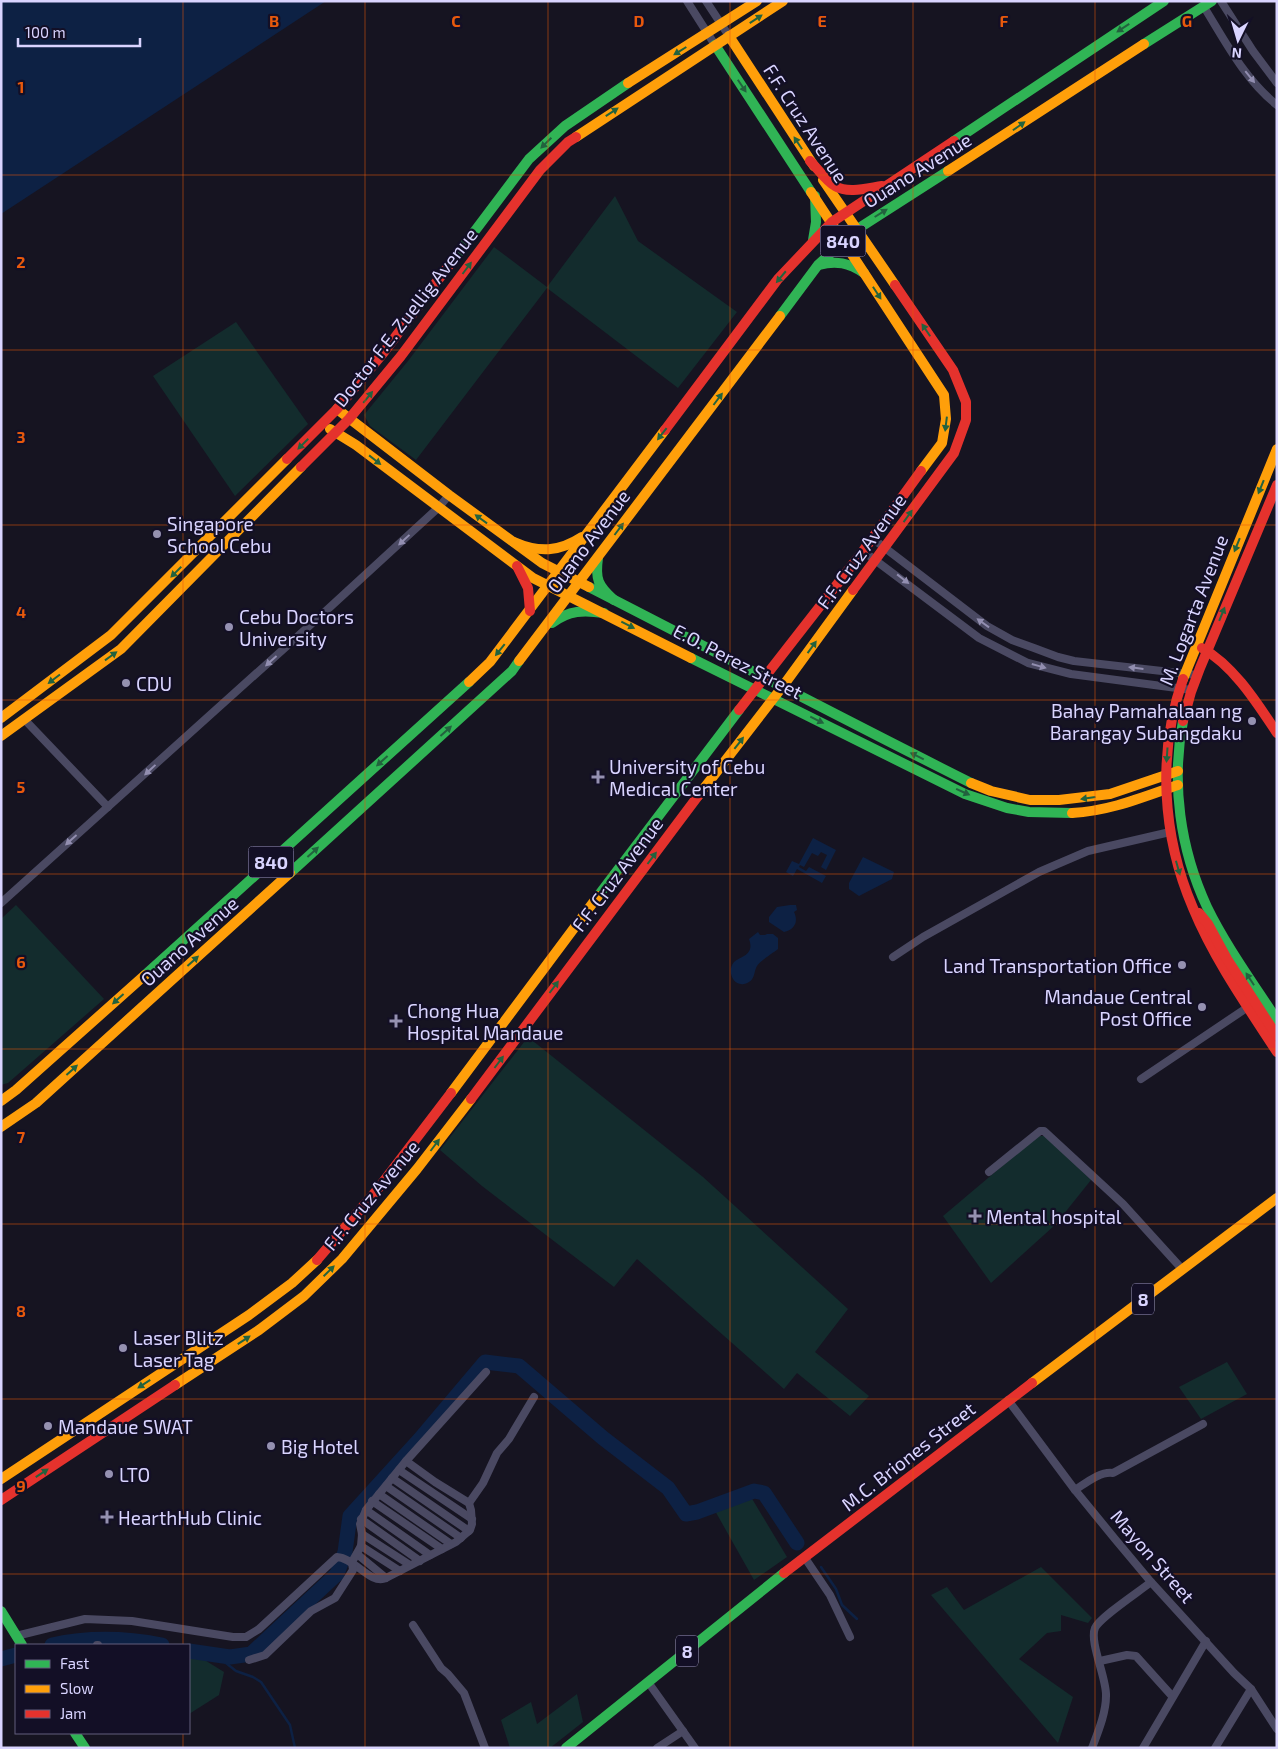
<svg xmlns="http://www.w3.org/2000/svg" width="1278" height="1749" viewBox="0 0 1278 1749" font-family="'Exo 2',sans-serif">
  <rect width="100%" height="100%" fill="#161421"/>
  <g fill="#132c2d">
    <polygon points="615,196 638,241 737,312 678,388 547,288 416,460 370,426 364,415 408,361 494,247 547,287"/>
    <polygon points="236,322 308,424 235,496 153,376"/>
    <polygon points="16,905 104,999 8,1083 1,1085 1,919"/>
    <polygon points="528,1037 703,1177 848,1309 815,1352 869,1396 850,1416 797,1373 784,1389 637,1259 614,1287 482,1186 440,1150"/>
    <polygon points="1038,1136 1046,1136 1091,1180 1055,1225 991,1283 943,1216"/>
    <polygon points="1227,1362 1247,1394 1201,1419 1179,1387"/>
    <polygon points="751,1497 787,1557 754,1580 714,1509"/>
    <polygon points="1041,1567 1092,1618 1088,1623 1061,1615 1061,1631 1047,1633 1019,1659 1073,1697 1058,1743 931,1595 947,1587 964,1610"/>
    <polygon points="189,1657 203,1659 224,1672 219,1695 189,1714"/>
    <polygon points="577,1694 583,1722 550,1748 510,1748 501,1720 531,1702 537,1724"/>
  </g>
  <g fill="#0d2144">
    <polygon points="1,1 326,1 1,214"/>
    <polygon points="813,838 836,850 826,870 821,867 827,855 821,852 818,856 812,853 804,867 800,865 799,867 806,871 809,867 826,876 822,883 797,869 793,876 786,872 792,861 799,864"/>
    <polygon points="863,857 894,872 892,879 859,896 849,889 849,883"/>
    <path d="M 790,905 L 796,905 L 797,910 L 794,912 C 799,922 794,930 784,932 L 769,922 L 769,917 L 777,907 Z"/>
    <path d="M 758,932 L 760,935 L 765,935 L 767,934 L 773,934 L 778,938 L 778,949 C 773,953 760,961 757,966 C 753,973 756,981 744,984 C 732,986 727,970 734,962 C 741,956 755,955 749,939 Z"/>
  </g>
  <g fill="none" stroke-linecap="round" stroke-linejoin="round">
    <g stroke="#0d2144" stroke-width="2.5">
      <polyline points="821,1567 836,1589 842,1605 857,1619"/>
      <polyline points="216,1655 236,1671 253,1677 261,1682 290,1725 295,1748"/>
    </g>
    <g stroke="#0d2144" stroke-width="15">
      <path d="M 52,1645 C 88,1637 126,1638 162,1645"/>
      <polyline points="189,1651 230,1657 251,1654 337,1574 345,1552 350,1516 420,1439 485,1362 519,1366 603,1438 668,1488 686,1514 697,1512 754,1491 764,1493 797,1543"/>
      <polyline points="1,1659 16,1655"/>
    </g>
    <g stroke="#4a4962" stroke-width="8">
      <polyline points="687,1 715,45"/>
      <polyline points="706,1 729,36"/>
      <polyline points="1221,1 1253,51 1277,83"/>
      <path d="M 1204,7 C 1225,41 1245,80 1277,105"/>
      <polyline points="872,538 987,626 1012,640 1034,648 1058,657 1074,661 1197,675"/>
      <polyline points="863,551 979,638 1028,663 1071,674 1192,690"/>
      <polyline points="24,719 108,807"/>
      <polyline points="1,903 328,609 439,507 449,495"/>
      <polyline points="893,957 923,937 1039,872 1088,851 1170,832"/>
      <polyline points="1141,1079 1248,1007"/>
      <polyline points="989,1172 1040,1131 1044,1131 1123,1204 1182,1269"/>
      <polyline points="1008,1400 1075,1490 1115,1539 1151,1582 1234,1673 1251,1689 1277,1729"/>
      <polyline points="399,1470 472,1519"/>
      <polyline points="392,1478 469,1531"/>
      <polyline points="386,1486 461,1538"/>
      <path d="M 1075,1490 C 1086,1483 1100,1471 1113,1473 L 1203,1424"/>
      <polyline points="379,1494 451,1544"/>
      <polyline points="372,1501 442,1549"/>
      <polyline points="469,1503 483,1483 497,1453 509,1439 534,1397"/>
      <polyline points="366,1510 430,1555"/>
      <polyline points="361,1519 420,1561"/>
      <polyline points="362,1534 410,1565"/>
      <polyline points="361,1546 400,1571"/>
      <polyline points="357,1554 386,1578"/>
      <polyline points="805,1558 830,1595 850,1637"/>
      <polyline points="413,1625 441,1668 448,1674 464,1693 485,1748"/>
      <path d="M 16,1636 L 85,1619 L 132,1621 L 233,1637 L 246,1637 L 259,1629 L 337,1557 C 355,1558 370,1585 386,1578 L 456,1542 L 470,1530 L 472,1524 L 471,1510 L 469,1503 L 435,1482 L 406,1461"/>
      <polyline points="97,1645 98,1645"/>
      <polyline points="249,1660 265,1655 311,1611 335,1598 353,1570 352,1562 361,1546 362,1534 360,1524 366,1510 406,1461 486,1372"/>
      <polyline points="1100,1661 1127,1655 1136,1656 1172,1696"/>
      <polyline points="648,1682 695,1748"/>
      <polyline points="657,1748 683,1731"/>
      <path d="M 1092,1748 C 1098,1732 1106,1713 1106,1696 C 1107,1679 1089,1642 1095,1628 C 1100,1617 1140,1591 1151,1582"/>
      <polyline points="1143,1748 1206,1641"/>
      <polyline points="1215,1748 1251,1689"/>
    </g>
    <g stroke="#30b455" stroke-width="10">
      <polyline points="1144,44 1212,1"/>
      <polyline points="715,45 811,192"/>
      <polyline points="954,141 1164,1"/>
      <polyline points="813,240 816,222 815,196"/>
      <polyline points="450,264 529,159 565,126 628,83"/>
      <path d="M 819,265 C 836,260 849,263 864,273"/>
      <polyline points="780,316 818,265 856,230 948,171"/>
      <path d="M 598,558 C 595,579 598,586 614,600"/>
      <path d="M 589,587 C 716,652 843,719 971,783"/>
      <path d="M 552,623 C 569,610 584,610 604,613"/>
      <polyline points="691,658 965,794 1007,808 1029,812 1072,813"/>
      <path d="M 1183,721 C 1171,783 1180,849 1207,907 C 1226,946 1253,983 1277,1020"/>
      <polyline points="290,873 512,671 519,661"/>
      <polyline points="598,896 739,710"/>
      <polyline points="145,975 469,682"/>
      <polyline points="1,1611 22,1645"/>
      <polyline points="75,1733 85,1748"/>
      <polyline points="566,1748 784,1573"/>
    </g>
    <g stroke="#ff9f0a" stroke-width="10">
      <polyline points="729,36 814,166"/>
      <polyline points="628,83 757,1"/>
      <polyline points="576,137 783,1"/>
      <polyline points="948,171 1144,44"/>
      <polyline points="823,180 895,285"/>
      <polyline points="811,192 944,395 946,419 942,443 921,471"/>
      <polyline points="337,409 449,495 542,563 589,587"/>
      <polyline points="330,429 356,445 533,578 691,658"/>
      <path d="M 514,542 C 539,553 559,552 582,537"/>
      <polyline points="519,661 780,316"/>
      <polyline points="1183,679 1277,449"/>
      <polyline points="469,682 490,662 665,430"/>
      <polyline points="1,718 111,635 287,459"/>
      <polyline points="1,736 121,649 301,467"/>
      <polyline points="971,783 991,791 1030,800 1059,800 1110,794 1178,771"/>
      <polyline points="698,796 783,686 853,590"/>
      <path d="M 1072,813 C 1110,811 1143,797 1178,785"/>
      <polyline points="451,1093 598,896"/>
      <polyline points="1,1101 16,1090 145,975"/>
      <polyline points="1,1127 36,1103 290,873"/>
      <polyline points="1032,1383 1277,1198"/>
      <polyline points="175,1385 259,1330 304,1296 342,1259 417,1169 471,1099"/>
      <polyline points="1,1479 249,1315 292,1283 317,1260"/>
    </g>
    <g stroke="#e5322d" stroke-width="10">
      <path d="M 810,161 C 818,169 826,181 835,186 C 848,194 868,188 882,186"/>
      <polyline points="665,430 778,279 832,222 954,141"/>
      <polyline points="287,459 337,409 384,352 450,264"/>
      <polyline points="301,467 349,419 401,356 540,170 568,142 576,137"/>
      <polyline points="517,566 528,588 530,611"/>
      <polyline points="853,590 954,453 966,420 966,402 953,370 895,285"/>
      <path d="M 1202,648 C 1234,666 1257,703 1277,733"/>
      <path d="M 1183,679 C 1157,753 1162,836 1193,908 C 1214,959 1247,1006 1277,1052"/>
      <polyline points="739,710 863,551 921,471"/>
      <polyline points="1183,721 1191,692 1200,668 1277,485"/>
      <polyline points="1199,913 1208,924 1227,959 1277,1036"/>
      <polyline points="471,1099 698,796"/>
      <polyline points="317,1260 377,1190 451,1093"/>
      <polyline points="1,1500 175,1385"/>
      <polyline points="784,1573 1032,1383"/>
    </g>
  </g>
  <defs><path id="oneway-solid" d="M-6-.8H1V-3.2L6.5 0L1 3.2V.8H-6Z" transform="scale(1.25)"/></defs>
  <g fill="#22623e">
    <use href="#oneway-solid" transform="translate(756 19) rotate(-33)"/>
    <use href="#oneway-solid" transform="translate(1123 28) rotate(147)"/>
    <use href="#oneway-solid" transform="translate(680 51) rotate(148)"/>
    <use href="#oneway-solid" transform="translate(742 86) rotate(56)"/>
    <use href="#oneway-solid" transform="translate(612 112) rotate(-33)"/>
    <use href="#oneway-solid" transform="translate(1019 126) rotate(-35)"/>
    <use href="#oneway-solid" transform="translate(546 143) rotate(136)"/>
    <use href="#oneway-solid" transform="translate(798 143) rotate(-123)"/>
    <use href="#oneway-solid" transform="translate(881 213) rotate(-32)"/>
    <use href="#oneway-solid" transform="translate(467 268) rotate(-53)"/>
    <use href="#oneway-solid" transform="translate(781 277) rotate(130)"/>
    <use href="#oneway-solid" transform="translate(877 293) rotate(57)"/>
    <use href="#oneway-solid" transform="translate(926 330) rotate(-124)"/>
    <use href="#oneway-solid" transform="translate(368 397) rotate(-51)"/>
    <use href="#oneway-solid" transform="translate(718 399) rotate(-53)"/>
    <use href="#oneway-solid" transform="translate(946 424) rotate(97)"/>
    <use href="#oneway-solid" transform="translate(662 434) rotate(128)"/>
    <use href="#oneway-solid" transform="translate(303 444) rotate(135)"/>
    <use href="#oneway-solid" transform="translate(375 460) rotate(38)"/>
    <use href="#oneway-solid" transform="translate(1261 487) rotate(112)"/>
    <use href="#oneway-solid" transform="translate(908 516) rotate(-54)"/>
    <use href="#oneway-solid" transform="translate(481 519) rotate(-144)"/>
    <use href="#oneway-solid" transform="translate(619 529) rotate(-53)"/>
    <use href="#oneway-solid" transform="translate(1237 545) rotate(112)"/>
    <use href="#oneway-solid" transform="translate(176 572) rotate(135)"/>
    <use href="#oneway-solid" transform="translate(1222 614) rotate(-68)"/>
    <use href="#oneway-solid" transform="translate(628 625) rotate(27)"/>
    <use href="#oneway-solid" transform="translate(812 647) rotate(-54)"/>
    <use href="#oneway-solid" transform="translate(500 650) rotate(129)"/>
    <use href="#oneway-solid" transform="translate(111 656) rotate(-36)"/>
    <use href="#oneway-solid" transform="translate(54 679) rotate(143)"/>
    <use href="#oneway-solid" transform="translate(817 720) rotate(26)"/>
    <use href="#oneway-solid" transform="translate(446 731) rotate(-42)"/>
    <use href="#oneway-solid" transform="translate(739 743) rotate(-52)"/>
    <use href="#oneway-solid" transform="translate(1167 755) rotate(94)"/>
    <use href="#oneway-solid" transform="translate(917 756) rotate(-154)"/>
    <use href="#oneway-solid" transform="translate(382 761) rotate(138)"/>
    <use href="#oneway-solid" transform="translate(963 792) rotate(24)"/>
    <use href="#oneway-solid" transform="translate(1088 798) rotate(172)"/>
    <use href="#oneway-solid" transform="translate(313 852) rotate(-42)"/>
    <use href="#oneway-solid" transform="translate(652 858) rotate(-53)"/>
    <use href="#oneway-solid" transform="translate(1178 868) rotate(74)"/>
    <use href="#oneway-solid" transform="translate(193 961) rotate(-42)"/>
    <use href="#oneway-solid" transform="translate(1250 979) rotate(-123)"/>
    <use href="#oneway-solid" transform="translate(554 987) rotate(-53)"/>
    <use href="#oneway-solid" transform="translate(118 999) rotate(138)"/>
    <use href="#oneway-solid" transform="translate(499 1062) rotate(-53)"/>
    <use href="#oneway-solid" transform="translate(72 1070) rotate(-42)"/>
    <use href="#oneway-solid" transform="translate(435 1145) rotate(-53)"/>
    <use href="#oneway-solid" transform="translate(329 1271) rotate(-44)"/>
    <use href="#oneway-solid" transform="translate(244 1340) rotate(-33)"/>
    <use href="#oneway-solid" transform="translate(144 1384) rotate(147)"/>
    <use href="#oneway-solid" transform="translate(42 1473) rotate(-33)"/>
  </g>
  <g fill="#928eb0">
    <use href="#oneway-solid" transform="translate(1250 77) rotate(51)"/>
    <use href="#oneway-solid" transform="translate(404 540) rotate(137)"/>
    <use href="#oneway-solid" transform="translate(903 579) rotate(38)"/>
    <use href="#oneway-solid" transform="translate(983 623) rotate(-144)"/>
    <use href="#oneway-solid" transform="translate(271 661) rotate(138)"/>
    <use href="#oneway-solid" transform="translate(1039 666) rotate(16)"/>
    <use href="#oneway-solid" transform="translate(1136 668) rotate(-173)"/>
    <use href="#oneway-solid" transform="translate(150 770) rotate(137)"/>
    <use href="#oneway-solid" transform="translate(71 840) rotate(138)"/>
  </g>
  <path fill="none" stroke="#e8590c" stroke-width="1" stroke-opacity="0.55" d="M 183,1 L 183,1645M 365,1 L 365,1748M 548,1 L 548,1748M 730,1 L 730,1748M 913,1 L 913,1748M 1095,1 L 1095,1748M 1,175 L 1277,175M 1,350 L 1277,350M 1,525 L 1277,525M 1,700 L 1277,700M 1,874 L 1277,874M 1,1049 L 1277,1049M 1,1224 L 1277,1224M 1,1399 L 1277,1399M 1,1574 L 1277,1574M 183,1733 L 183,1748"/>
  <g fill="#9591b1" stroke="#130f26" stroke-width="2">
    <circle cx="157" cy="534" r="5"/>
    <circle cx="229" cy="627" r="5"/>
    <circle cx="126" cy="683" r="5"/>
    <circle cx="1252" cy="721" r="5"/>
    <path d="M595.5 769.5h5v5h5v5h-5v5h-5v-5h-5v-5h5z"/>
    <circle cx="1182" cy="965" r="5"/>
    <circle cx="1202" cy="1007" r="5"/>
    <path d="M393.5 1013.5h5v5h5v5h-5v5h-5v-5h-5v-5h5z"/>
    <path d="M972.5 1208.5h5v5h5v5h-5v5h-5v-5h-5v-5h5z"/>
    <circle cx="123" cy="1348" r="5"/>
    <circle cx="48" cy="1426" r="5"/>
    <circle cx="271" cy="1446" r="5"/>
    <circle cx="109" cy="1474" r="5"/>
    <path d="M104.5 1509.5h5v5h5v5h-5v5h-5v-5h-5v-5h5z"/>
  </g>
  <g text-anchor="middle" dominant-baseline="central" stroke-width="4.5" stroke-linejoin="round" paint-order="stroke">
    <g fill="#130f26" stroke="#9e99be" stroke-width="1">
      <rect x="820.5" y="225.5" width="45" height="31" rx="4"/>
      <rect x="248.5" y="846.5" width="45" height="31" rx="4"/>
      <rect x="1132" y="1283.5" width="22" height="31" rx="4"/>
      <rect x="676" y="1635.5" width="22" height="31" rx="4"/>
    </g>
    <g font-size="18" font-weight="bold" fill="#d9d4ff">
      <text x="843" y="241">840</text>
      <text x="271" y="862">840</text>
      <text x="1143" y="1299">8</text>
      <text x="687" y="1651">8</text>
    </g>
    <g font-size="19" fill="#d9d4ff" stroke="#130f26">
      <text transform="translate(806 123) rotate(57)">F.F. Cruz Avenue</text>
      <text transform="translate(917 170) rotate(-32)">Ouano Avenue</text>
      <text transform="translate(405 317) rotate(-52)">Doctor F.E. Zuellig Avenue</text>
      <text transform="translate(588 541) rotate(-53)">Ouano Avenue</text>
      <text transform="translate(861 551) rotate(-54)">F.F. Cruz Avenue</text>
      <text transform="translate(1193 610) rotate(-69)">M. Logarta Avenue</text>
      <text transform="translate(738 661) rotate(27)">E.O. Perez Street</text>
      <text transform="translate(617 874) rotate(-53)">F.F. Cruz Avenue</text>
      <text transform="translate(189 941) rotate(-42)">Ouano Avenue</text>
      <text transform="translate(371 1195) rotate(-50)">F.F. Cruz Avenue</text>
      <text transform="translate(908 1456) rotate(-38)">M.C. Briones Street</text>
      <text transform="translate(1153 1556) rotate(49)">Mayon Street</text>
    </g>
    <g font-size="19" fill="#d9d4ff" stroke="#130f26" text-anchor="start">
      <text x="167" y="523">Singapore<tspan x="167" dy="22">School Cebu</tspan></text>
      <text x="239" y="616">Cebu Doctors<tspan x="239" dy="22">University</tspan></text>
      <text x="136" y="683">CDU</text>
      <text x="1242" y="710" text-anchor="end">Bahay Pamahalaan ng<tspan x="1242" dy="22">Barangay Subangdaku</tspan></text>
      <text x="609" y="766">University of Cebu<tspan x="609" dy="22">Medical Center</tspan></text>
      <text x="1172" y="965" text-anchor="end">Land Transportation Office</text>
      <text x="1192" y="996" text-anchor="end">Mandaue Central<tspan x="1192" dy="22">Post Office</tspan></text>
      <text x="407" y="1010">Chong Hua<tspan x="407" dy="22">Hospital Mandaue</tspan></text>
      <text x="986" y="1216">Mental hospital</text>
      <text x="133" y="1337">Laser Blitz<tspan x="133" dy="22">Laser Tag</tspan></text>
      <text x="58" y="1426">Mandaue SWAT</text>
      <text x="281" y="1446">Big Hotel</text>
      <text x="119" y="1474">LTO</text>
      <text x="118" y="1517">HearthHub Clinic</text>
    </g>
  </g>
  <g font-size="16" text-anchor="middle" font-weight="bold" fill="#e8590c" stroke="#130f26" stroke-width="4.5" stroke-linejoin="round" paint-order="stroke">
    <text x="274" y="27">B</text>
    <text x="456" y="27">C</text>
    <text x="639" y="27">D</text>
    <text x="822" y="27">E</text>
    <text x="1004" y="27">F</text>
    <text x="1187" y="27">G</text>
    <text x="21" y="93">1</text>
    <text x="21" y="268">2</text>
    <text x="21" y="443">3</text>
    <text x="21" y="618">4</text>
    <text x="21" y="793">5</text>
    <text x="21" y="968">6</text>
    <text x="21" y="1143">7</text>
    <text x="21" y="1317">8</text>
    <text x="21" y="1492">9</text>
  </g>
  <rect width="1278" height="1749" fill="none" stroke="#d9d4ff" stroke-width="5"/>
  <rect x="15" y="1644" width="175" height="90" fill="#130f26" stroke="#625e7d"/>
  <rect x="25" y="1660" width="25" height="8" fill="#30b455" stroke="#625e7d"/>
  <text x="60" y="1669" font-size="15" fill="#d9d4ff">Fast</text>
  <rect x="25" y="1685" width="25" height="8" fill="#ff9f0a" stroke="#625e7d"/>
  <text x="60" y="1694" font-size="15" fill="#d9d4ff">Slow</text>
  <rect x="25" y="1710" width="25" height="8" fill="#e5322d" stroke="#625e7d"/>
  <text x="60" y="1719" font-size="15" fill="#d9d4ff">Jam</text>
  <g transform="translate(1238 40) rotate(185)" stroke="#130f26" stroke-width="4" paint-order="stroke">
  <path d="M0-4L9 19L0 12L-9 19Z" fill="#d9d4ff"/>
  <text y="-8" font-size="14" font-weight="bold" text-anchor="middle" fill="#d9d4ff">N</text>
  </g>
  <path d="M18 38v8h122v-8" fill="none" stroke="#d9d4ff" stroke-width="2.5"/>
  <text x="25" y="38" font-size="15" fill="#d9d4ff" stroke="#130f26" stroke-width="4" paint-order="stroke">100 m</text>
</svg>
